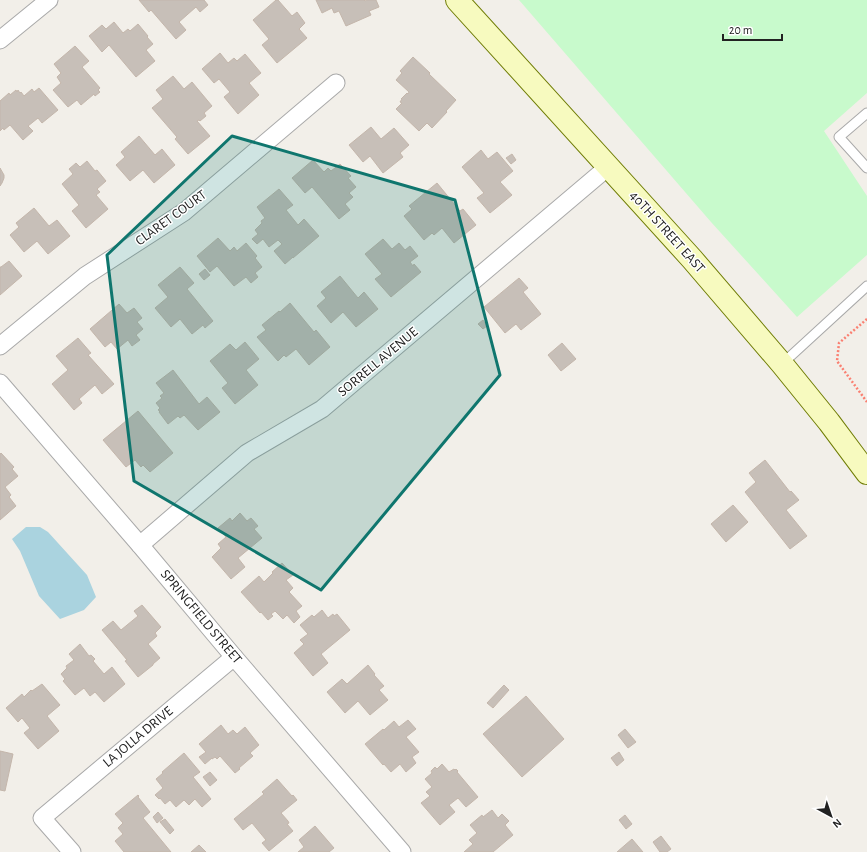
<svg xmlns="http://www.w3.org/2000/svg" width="867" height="852" viewBox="0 0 867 852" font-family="'Alegreya Sans',sans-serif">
  <rect width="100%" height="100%" fill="#f2efe9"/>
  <polygon fill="#c8facc" points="519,0 867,0 867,93 824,131 867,196 867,255 797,317 711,222"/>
  <polygon fill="#aad3df" points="26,527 40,527 48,532 87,575 96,597 84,610 60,619 39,596 20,551 12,539"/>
  <g fill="#c7bfb8" stroke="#c4b6ab">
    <polygon points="139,0 204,0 208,5 200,12 196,7 179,22 186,30 176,39 151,10 149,12"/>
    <polygon points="276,0 278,0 292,16 297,12 305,23 299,29 307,38 277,63 262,45 269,39 253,20"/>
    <polygon points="316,0 364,0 365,1 367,0 376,0 379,7 369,11 371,15 346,26 339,11 334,13 332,8 322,13"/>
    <polygon points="114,22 123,33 128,29 130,31 138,24 148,36 147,37 153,44 146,50 155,61 136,77 109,45 102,52 89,36 102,25 106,29"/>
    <polygon points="75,46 89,61 82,67 100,88 98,90 100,92 95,96 94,94 81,105 77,100 68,107 53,90 61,83 57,77 61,73 54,64"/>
    <polygon points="220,53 228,63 234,58 237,61 245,54 261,73 249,83 259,95 238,114 224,97 230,92 219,79 214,83 202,69"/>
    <polygon points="413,57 430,73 429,74 456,100 446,111 447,112 432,128 427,123 419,131 396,109 402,103 400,102 402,99 401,99 407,93 408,94 409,92 396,80 402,73 400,71"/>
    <polygon points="173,76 184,89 192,82 212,106 204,113 206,116 200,121 199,120 197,121 210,136 188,154 175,139 177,137 152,108 163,99 156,90"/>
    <polygon points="39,88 58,110 42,123 38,118 28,126 33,131 23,140 10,125 4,130 3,128 0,131 0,101 9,93 10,95 16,90 17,92 18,90 20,93 21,92 24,96 32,89 34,92"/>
    <polygon points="371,127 381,139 394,128 409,145 400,153 403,157 383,173 370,156 363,162 349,145"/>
    <polygon points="139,136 155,155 162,149 175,165 154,183 143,170 130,181 116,165 125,157 121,152"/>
    <polygon points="481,150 488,159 497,152 513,171 500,182 512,195 490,213 477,198 484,193 462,167"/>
    <polygon points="512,154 516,160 511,164 506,158"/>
    <polygon points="313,160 324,172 328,168 331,171 340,164 351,176 348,178 356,187 349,193 353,197 345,204 350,210 339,219 312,187 305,193 292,178"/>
    <polygon points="87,161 95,171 97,170 106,181 97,189 100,192 96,195 108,209 86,228 72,211 79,205 62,184 73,174 69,169 76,163 80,167"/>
    <polygon points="0,168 4,175 4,178 2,183 0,186"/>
    <polygon points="437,183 460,211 463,209 476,225 454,243 442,228 434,235 432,233 424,240 404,216 412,209 409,206"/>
    <polygon points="279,189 293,205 286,210 298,225 304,219 319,236 293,258 293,257 285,264 274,251 282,244 278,240 269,247 263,239 257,244 252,239 258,234 255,230 262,223 261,221 265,218 257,207"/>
    <polygon points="34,208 49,226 57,220 70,236 48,254 37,241 24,252 10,235 19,227 16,223"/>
    <polygon points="218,238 230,251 234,247 237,251 246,243 257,256 255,258 262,267 255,273 258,277 251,283 246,277 234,286 217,266 210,272 197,256"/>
    <polygon points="383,239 392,249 399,243 405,250 410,246 418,256 410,262 413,266 414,264 421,272 391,297 375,279 382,274 365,254"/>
    <polygon points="9,261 22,276 0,295 0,267 1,267"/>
    <polygon points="180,267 194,283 187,289 213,321 205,328 203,325 192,334 180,319 171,327 155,308 168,297 158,285"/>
    <polygon points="205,269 210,275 204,280 199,274"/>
    <polygon points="340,276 358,298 364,292 378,309 356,327 343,312 331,323 317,306 326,298 321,292"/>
    <polygon points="519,278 528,288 523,292 541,314 521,330 516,324 505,333 484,307"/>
    <polygon points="290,303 314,332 316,330 330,347 309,365 296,349 286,357 284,355 278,361 257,337 266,330 262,325 279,311 280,312"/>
    <polygon points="119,304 127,313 134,308 142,318 137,322 143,329 136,335 140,340 132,346 128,340 117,349 111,342 105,347 90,329"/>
    <polygon points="483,320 487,326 483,329 478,324"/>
    <polygon points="78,338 91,353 88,355 114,384 102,394 95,385 79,399 82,403 74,410 52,384 68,370 56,356"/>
    <polygon points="245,342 259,359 246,370 258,385 235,404 222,388 228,383 210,361 230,344 236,350"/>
    <polygon points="562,343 576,359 561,371 548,355"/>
    <polygon points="173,370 199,404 207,397 220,412 198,430 184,415 180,418 178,416 168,424 159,412 160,411 158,410 160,408 156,403 162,398 160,396 164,393 156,383"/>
    <polygon points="138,411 173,453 150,472 143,465 141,467 135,460 126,467 103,440"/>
    <polygon points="1,453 14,467 12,469 18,476 5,487 11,495 9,497 16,506 0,520 0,454"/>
    <polygon points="765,460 790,492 791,491 799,500 786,510 807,536 790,549 745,492 756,482 749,473"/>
    <polygon points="733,505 748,522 726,542 711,524"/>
    <polygon points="240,513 247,521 251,518 258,526 254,529 262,538 238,558 245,567 231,579 212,557 221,548 218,544 226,537 218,528 230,518 232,521"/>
    <polygon points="282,563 293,575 286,580 293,588 289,592 302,606 296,611 300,617 294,623 287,615 283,619 275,611 271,614 273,616 268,620 261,612 260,613 241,592 259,576 264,582 273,573 272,572"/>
    <polygon points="142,605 161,627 155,633 157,636 148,644 160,658 153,664 153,665 138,677 125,661 127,660 102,630 113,621 121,630 138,616 134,611"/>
    <polygon points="322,610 328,618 333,614 334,616 337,614 350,630 321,654 328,663 313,676 294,653 304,644 300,640 308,634 300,625 312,615 314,617"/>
    <polygon points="80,644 89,656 91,655 95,659 93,661 104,674 112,667 125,684 104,702 95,692 90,696 84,688 75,695 63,681 65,679 61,674 67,668 66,666 74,660 69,654"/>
    <polygon points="368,665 375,674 374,675 384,686 379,690 388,700 370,715 358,701 345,713 327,692 342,679 347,684"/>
    <polygon points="42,684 60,705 47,716 59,731 38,749 24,733 30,728 22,718 18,722 6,708 22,694 24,697 31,690 32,691"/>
    <polygon points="504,685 509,690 493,708 487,703"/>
    <polygon points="526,696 564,739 522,777 483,734"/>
    <polygon points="408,720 416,729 406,737 419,752 412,757 416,763 406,772 400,764 391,772 384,764 383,765 365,744 383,729 384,730 394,721 399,727"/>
    <polygon points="221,725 228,734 233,730 237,734 245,727 259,745 250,753 253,756 239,768 240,769 235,773 220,756 217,759 215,757 212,759 212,758 205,764 199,757 206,752 199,744"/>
    <polygon points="625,729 636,742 628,748 618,735"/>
    <polygon points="0,751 13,754 5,791 0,790"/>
    <polygon points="619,752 624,760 617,766 611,758"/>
    <polygon points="184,753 200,772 193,777 211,799 202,807 195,799 189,805 184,800 176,807 170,800 165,804 160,798 159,799 155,795 163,788 156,779 163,773 162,772"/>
    <polygon points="442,764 449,772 454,769 455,770 456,769 458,771 457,772 478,797 466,807 458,798 449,805 455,812 440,825 421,803 430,796 426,792 432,787 425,779 432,773 431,771 435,767 437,769"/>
    <polygon points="210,772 217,780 210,786 203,777"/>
    <polygon points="277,779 292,796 293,795 297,800 281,813 288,821 289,823 287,824 293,831 269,851 262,843 266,840 252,823 243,830 234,819 264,794 262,792"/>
    <polygon points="138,795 139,796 138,797 150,812 143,818 171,852 124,852 115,841 123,834 118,828 123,823 115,814"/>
    <polygon points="492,810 498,818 502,814 509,821 505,825 513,835 493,852 464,852 473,844 469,840 477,833 470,825 482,815 483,817"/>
    <polygon points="158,812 163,818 157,823 153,817"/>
    <polygon points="625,815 632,824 626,829 619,820"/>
    <polygon points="165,819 174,830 170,834 160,822"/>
    <polygon points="315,826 334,848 329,852 298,852 304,847 299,840"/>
    <polygon points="661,836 671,849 667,852 660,852 653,842"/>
    <polygon points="632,839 643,852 617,852"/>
    <polygon points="199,845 206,852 191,852"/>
  </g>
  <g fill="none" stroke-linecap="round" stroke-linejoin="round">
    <g stroke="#a9a9a9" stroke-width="11">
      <g id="lane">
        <polyline points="867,113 839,137 867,168"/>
        <polyline points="782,364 867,286"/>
      </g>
    </g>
    <g stroke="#a9a9a9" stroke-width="19">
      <g id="street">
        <polyline points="0,40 49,0"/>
        <polyline points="0,346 85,276 184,212 336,83"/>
        <polyline points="0,383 140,545 234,657 402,852"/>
        <polyline points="140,545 247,453 322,409 608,167"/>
        <polyline points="72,852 42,818 234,657"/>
      </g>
    </g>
    <g stroke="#707d05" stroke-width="24">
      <polyline id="secondary" points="457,0 692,259 782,364 829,422 867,473"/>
    </g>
    <polyline stroke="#fa8072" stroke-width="2.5" stroke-dasharray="2 2" stroke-linecap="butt" points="867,319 839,343 837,361 867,402"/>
    <use href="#lane" stroke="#fff" stroke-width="9"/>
    <use href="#street" stroke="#fff" stroke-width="17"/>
    <use href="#secondary" stroke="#f7fabf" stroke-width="22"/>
  </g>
  <path fill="#0f766e" fill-opacity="0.2" stroke="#0f766e" stroke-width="3" stroke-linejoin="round" d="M 232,136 L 455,200 L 500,375 L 321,590 L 134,481 L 107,255 Z"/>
  <g text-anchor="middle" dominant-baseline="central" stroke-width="3" stroke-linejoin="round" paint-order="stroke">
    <g font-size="14" fill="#222" stroke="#fff">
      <text transform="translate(171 218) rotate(-36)">CLARET COURT</text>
      <text transform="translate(667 232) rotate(48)">40TH STREET EAST</text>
      <text transform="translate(378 362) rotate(-40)">SORRELL AVENUE</text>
      <text transform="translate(201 617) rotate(50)">SPRINGFIELD STREET</text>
      <text transform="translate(138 737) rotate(-40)">LA JOLLA DRIVE</text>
    </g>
  </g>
  <g transform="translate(831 816) rotate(140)" stroke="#ffffff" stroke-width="3" paint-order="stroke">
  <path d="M0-3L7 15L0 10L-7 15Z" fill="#222222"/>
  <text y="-6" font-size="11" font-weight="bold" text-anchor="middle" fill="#222222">N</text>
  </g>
  <path d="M723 34v6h59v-6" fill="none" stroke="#222222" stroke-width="2"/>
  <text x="729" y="34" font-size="12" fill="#222222" stroke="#ffffff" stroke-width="3" paint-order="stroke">20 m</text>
</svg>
